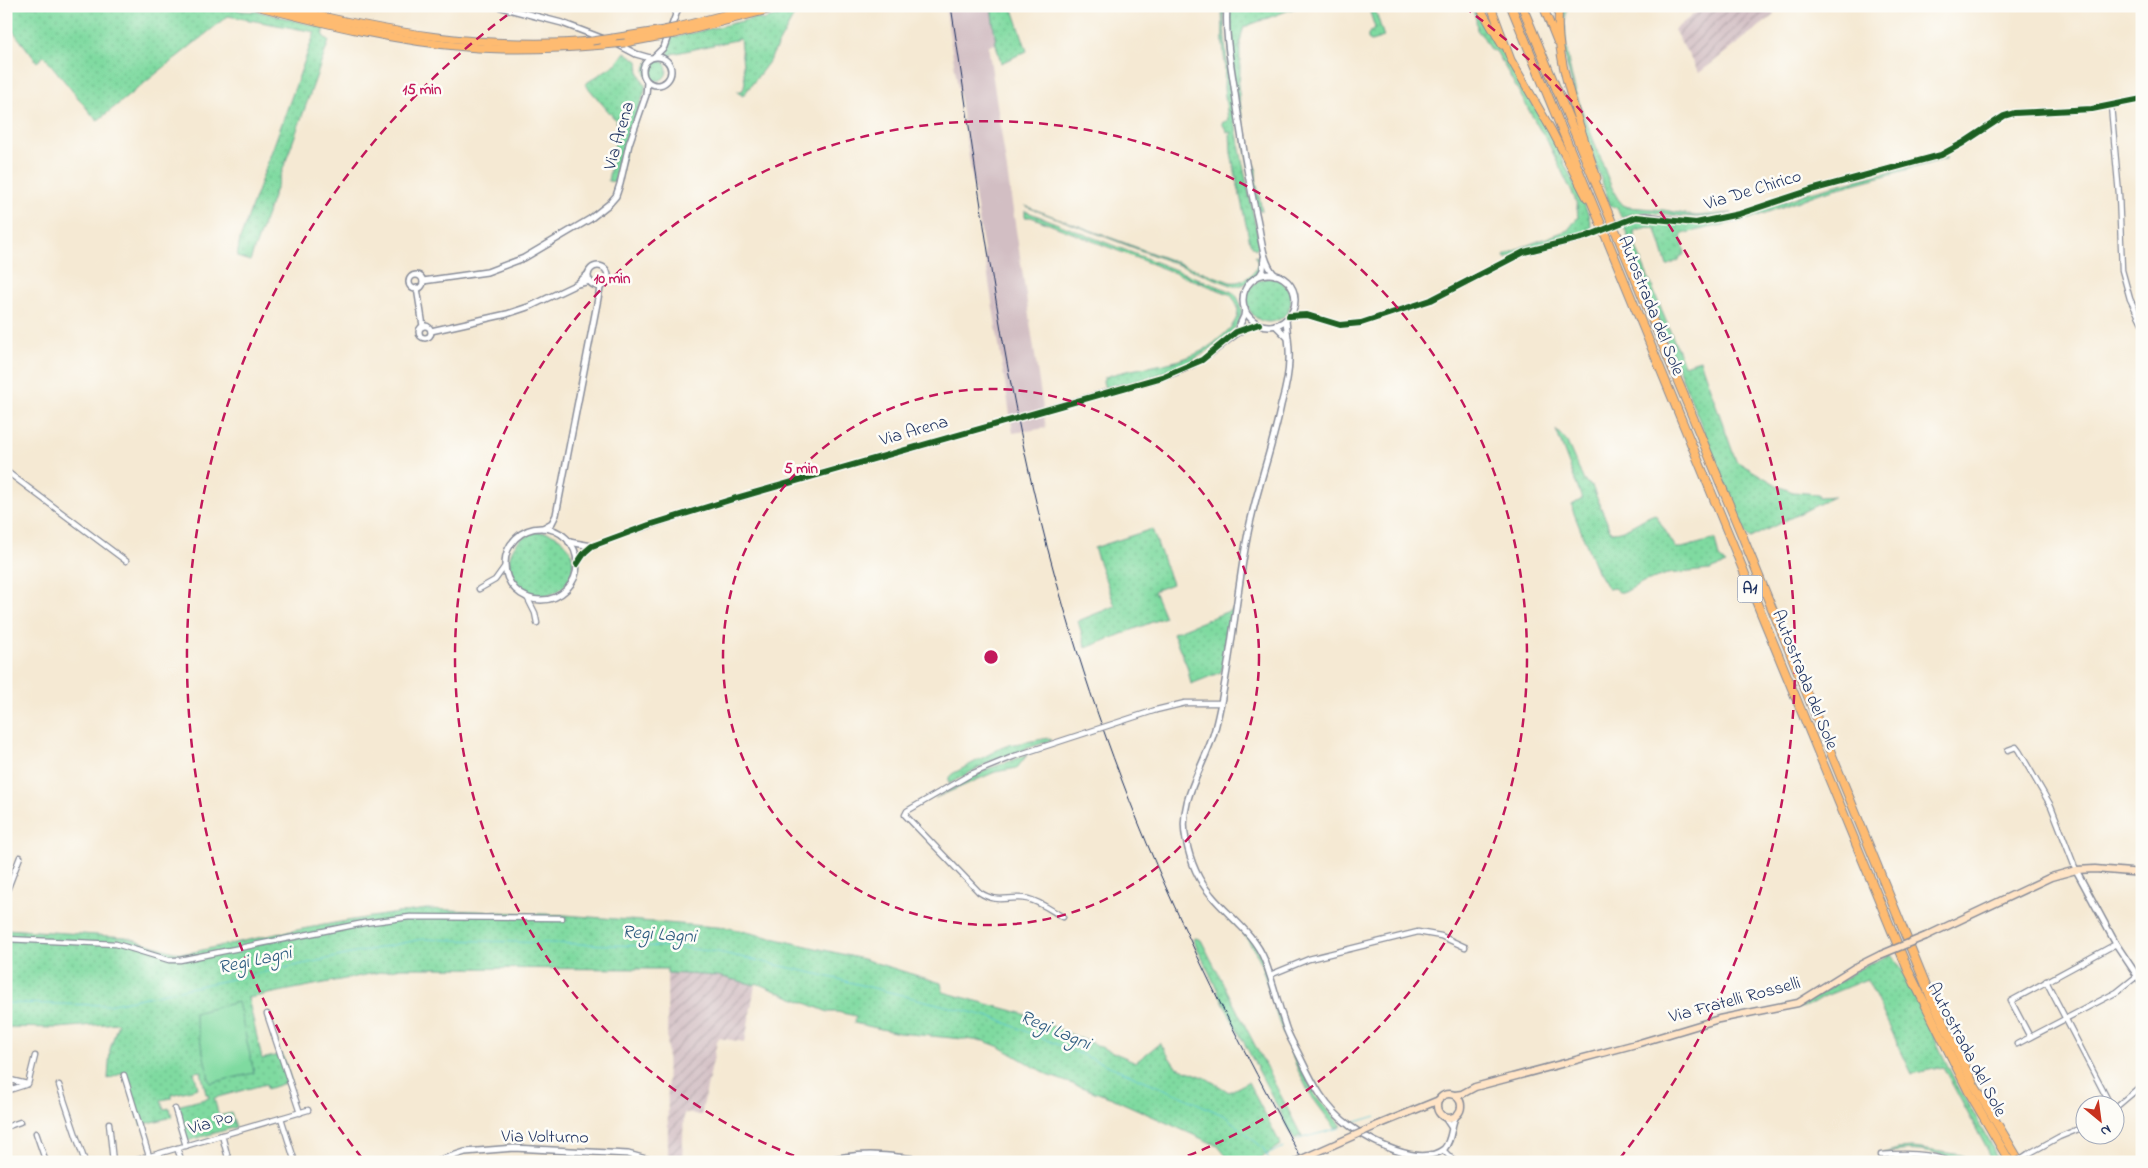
<svg xmlns="http://www.w3.org/2000/svg" width="2148" height="1168" viewBox="0 0 2148 1168" font-family="'Indie Flower',sans-serif">
  <defs>
    <pattern id="industrial-furrows" width="10" height="10" patternUnits="userSpaceOnUse" patternTransform="scale(1.25)"><rect width="10" height="10" fill="#d2bec3"/><path d="M-1 1l2-2M0 10L10 0M9 11l2-2" fill="none" stroke="#aa9ba2"/></pattern>
    <pattern id="green-dots" width="8" height="8" patternUnits="userSpaceOnUse" patternTransform="scale(1.25)"><rect width="8" height="8" fill="#7fdaa0"/><path d="M2 2h.1M6 6h.1" fill="none" stroke="#6dbb8c" stroke-width="1.8" stroke-linecap="round"/></pattern>
  </defs>
  <rect width="100%" height="100%" fill="#fdfcf7"/>
  <filter id="ink" filterUnits="userSpaceOnUse"><feTurbulence type="fractalNoise" baseFrequency=".02" numOctaves="2"/><feDisplacementMap in="SourceGraphic" scale="10" xChannelSelector="R" yChannelSelector="G"/><feConvolveMatrix kernelMatrix="1 2 1 2 8 2 1 2 1" color-interpolation-filters="sRGB"/></filter>
  <filter id="wash" filterUnits="userSpaceOnUse"><feTurbulence type="fractalNoise" baseFrequency=".0096" numOctaves="4" result="noise"/><feDisplacementMap in="SourceGraphic" scale="20" xChannelSelector="R" yChannelSelector="G"/><feGaussianBlur stdDeviation="1.12" result="paint"/><feColorMatrix in="noise" values="0 0 0 0 0 0 0 0 0 0 0 0 0 0 0 0 0 1.4 0 .05"/><feComposite in="paint" operator="in"/></filter>
  <g filter="url(#wash)">
    <rect width="100%" height="100%" fill="#f5e9d3"/>
    <g fill="url(#industrial-furrows)">
      <polygon points="1704,6 1767,6 1774,15 1699,73 1674,30"/>
      <polygon points="667,973 718,976 755,985 745,1042 718,1038 701,1115 684,1113 682,1162 668,1162"/>
    </g>
    <polygon fill="#d2bec3" points="945,6 991,6 997,44 988,45 1046,428 1013,433"/>
    <g fill="url(#green-dots)" stroke="#4d847f">
      <polygon points="6,6 222,6 242,11 261,12 325,28 323,36 329,41 250,261 237,257 240,239 315,32 228,16 97,121 44,56 37,62 7,23"/>
      <polygon points="991,6 1012,6 1027,51 1001,63 996,44"/>
      <path d="M 1222,6 L 1224,6 C 1224,87 1244,168 1260,247 L 1255,249 L 1250,243 L 1231,153 L 1230,132 L 1227,132 L 1222,123 L 1228,120 L 1224,88 L 1225,64 L 1223,45 Z"/>
      <path d="M 1229,6 L 1300,6 L 1244,27 C 1236,46 1243,67 1238,86 L 1247,154 L 1256,167 L 1256,181 L 1262,211 L 1258,211 C 1244,144 1229,75 1229,6 Z"/>
      <polygon points="1368,6 1374,6 1384,37 1371,41 1368,39 1368,34 1375,28"/>
      <polygon points="1471,6 1475,6 1549,131 1588,213 1592,231 1505,259 1504,256 1520,248 1568,230 1578,217 1576,201 1545,136 1540,130 1496,51 1490,50 1484,38 1477,30 1476,19"/>
      <path d="M 1562,6 L 1567,6 C 1559,57 1581,110 1600,156 C 1605,171 1610,186 1618,199 L 1623,205 L 1628,207 L 1664,210 L 1696,216 L 1732,213 C 1718,216 1706,218 1692,217 C 1664,216 1649,207 1621,217 L 1617,208 L 1610,205 L 1582,124 L 1567,66 L 1561,39 Z"/>
      <polygon points="797,10 768,63 743,96 737,92 743,90 745,82 740,39 672,54 670,58 668,55 671,38 755,18 763,20"/>
      <polygon points="625,52 638,61 639,73 645,85 645,91 627,141 618,182 608,181 618,126 615,119 585,84 617,63"/>
      <circle cx="656" cy="70" r="11"/>
      <polygon points="1946,157 1946,159 1820,193 1749,219 1685,233 1681,236 1685,254 1680,257 1679,260 1667,266 1656,229 1649,227 1635,230 1634,234 1637,250 1684,365 1700,360 1736,461 1780,487 1793,492 1818,494 1819,497 1835,496 1750,538 1745,532 1627,243 1628,235 1622,223 1636,218 1711,223 1757,212 1810,192"/>
      <path d="M 1025,206 L 1230,282 C 1242,284 1255,275 1258,263 L 1255,256 L 1260,257 C 1267,270 1247,288 1234,286 Z"/>
      <path d="M 1025,211 L 1232,292 C 1240,298 1242,306 1241,316 C 1239,326 1230,333 1222,340 C 1188,369 1148,378 1105,389 L 1103,381 L 1105,377 C 1142,364 1181,368 1214,343 C 1222,336 1230,330 1235,321 C 1241,311 1237,301 1229,294 L 1031,217 L 1025,217 Z"/>
      <circle cx="1269" cy="300" r="22"/>
      <path d="M 1556,430 L 1567,442 L 1584,481 L 1592,486 L 1611,532 C 1626,533 1641,518 1655,514 L 1676,548 L 1682,548 L 1715,539 L 1719,558 L 1726,564 L 1710,570 L 1667,574 L 1643,582 L 1625,592 L 1619,592 L 1614,588 L 1608,589 L 1597,571 L 1573,511 L 1572,505 L 1582,499 Z"/>
      <polygon points="1152,529 1172,584 1154,591 1165,617 1086,648 1078,621 1115,606 1094,548"/>
      <circle cx="541" cy="564" r="32"/>
      <polygon points="1234,609 1227,652 1221,672 1191,684 1187,666 1173,633"/>
      <polygon points="1049,738 1052,740 991,761 949,784 949,777 952,774 1001,748 1009,745"/>
      <polygon points="1027,755 1017,768 995,772 935,798 990,768"/>
      <path d="M 427,909 L 565,915 L 729,928 L 863,959 L 941,983 L 943,992 L 1021,1013 L 1136,1062 L 1160,1043 L 1175,1066 L 1206,1078 L 1229,1092 L 1248,1082 L 1281,1145 L 1255,1162 L 1231,1162 L 1218,1146 L 1112,1098 L 1050,1076 L 1000,1047 L 984,1041 L 899,1033 L 854,1023 L 856,1016 L 837,1012 L 828,1012 L 756,983 L 755,985 L 718,976 L 667,973 L 667,969 L 401,968 L 248,998 L 262,1059 L 282,1054 L 291,1081 L 267,1089 L 266,1084 L 214,1098 L 219,1116 L 231,1113 L 236,1127 L 187,1141 L 177,1106 L 209,1098 L 208,1094 L 206,1094 L 201,1071 L 194,1072 L 198,1088 L 172,1095 L 172,1098 L 161,1100 L 164,1109 L 170,1108 L 172,1117 L 141,1125 L 125,1072 L 108,1079 L 110,1049 L 118,1023 L 58,1028 L 6,1027 L 6,929 L 126,937 L 174,952 L 189,953 C 268,935 347,919 427,909 Z"/>
      <polygon points="1229,915 1248,935 1261,955 1280,1018 1315,1095 1342,1126 1335,1128 1309,1093 1298,1070 1278,1020 1259,958 1242,931 1227,917"/>
      <polygon points="1196,938 1201,940 1302,1137 1298,1136 1295,1140 1230,1016 1193,939"/>
      <path d="M 1891,954 L 1902,970 L 1955,1081 L 1993,1148 L 1997,1162 L 1989,1162 L 1987,1149 L 1943,1067 L 1912,1074 L 1867,979 C 1854,984 1843,989 1830,994 C 1818,998 1812,1007 1798,1008 L 1857,970 Z"/>
      <path d="M 1913,1148 L 1961,1155 L 1976,1162 C 1958,1162 1944,1155 1926,1152 C 1910,1149 1896,1151 1880,1154 L 1898,1149 Z"/>
    </g>
    <polygon fill="#7fdaa0" stroke="#4d847f" points="238,1002 254,1073 210,1083 194,1013"/>
    <g fill="none" stroke-linecap="round" stroke-linejoin="round">
      <g stroke="#5ac6d2" stroke-width="1">
        <polyline points="6,1003 108,1005 422,939 675,947 718,952 813,973 994,1018 1179,1095 1225,1116 1263,1148 1270,1162"/>
        <polyline points="1356,1122 1376,1116"/>
        <polyline points="1298,1139 1340,1128"/>
        <polyline points="1267,1155 1284,1147"/>
      </g>
    </g>
  </g>
  <g filter="url(#ink)">
    <g fill="none" stroke-linecap="round" stroke-linejoin="round">
      <g stroke="#888c98" stroke-width="7">
        <g id="minor">
          <polyline points="2111,106 2119,194 2122,270 2130,299 2142,323"/>
          <polyline points="6,471 126,561"/>
          <polyline points="479,589 495,580 505,566"/>
          <polyline points="527,597 535,613 537,623"/>
          <polyline points="1156,710 1185,703 1219,703"/>
          <polyline points="2008,750 2016,747 2019,751 2051,806 2076,870"/>
          <path d="M 1015,756 L 971,774 L 907,811 L 905,815 L 979,892 C 998,905 1009,895 1028,899 C 1041,902 1052,911 1063,917"/>
          <polyline points="6,893 20,857"/>
          <polyline points="6,939 116,944 169,960 180,960 364,923 410,917 562,918"/>
          <polyline points="1270,975 1309,959 1418,932 1441,936 1465,947"/>
          <polyline points="2046,981 2111,1106"/>
          <polyline points="267,1014 300,1113"/>
          <polyline points="2030,1037 2011,1001 2116,944"/>
          <polyline points="2017,1044 2117,992 2137,976"/>
          <polyline points="124,1075 149,1156"/>
          <polyline points="6,1079 27,1084"/>
          <polyline points="59,1085 85,1162"/>
          <polyline points="6,1091 28,1084 35,1056"/>
          <polyline points="2116,1107 2142,1085"/>
          <polyline points="175,1109 186,1146"/>
          <polyline points="281,1118 295,1162"/>
          <polyline points="109,1123 113,1162"/>
          <polyline points="6,1127 20,1122"/>
          <polyline points="36,1133 46,1162"/>
          <polyline points="222,1135 229,1162"/>
          <polyline points="177,1148 182,1162"/>
          <polyline points="1443,1150 1455,1162"/>
          <polyline points="2028,1154 2059,1137 2086,1126"/>
          <path d="M 1881,1155 C 1905,1153 1929,1153 1952,1162"/>
          <polyline points="130,1162 308,1110"/>
        </g>
      </g>
      <g stroke="#888c98" stroke-width="8">
        <g id="tertiary">
          <polyline points="497,6 562,23 604,39"/>
          <path d="M 1227,6 C 1225,33 1230,60 1234,86 C 1240,130 1247,174 1257,218 C 1261,235 1262,262 1275,275"/>
          <polyline points="617,44 636,54 650,58"/>
          <polyline points="655,56 664,47 679,6"/>
          <circle cx="657" cy="71" r="14"/>
          <polyline points="1629,219 1645,216 1696,223 1739,214 1811,190 1941,155 1963,143 2004,116 2014,113 2092,109 2142,99"/>
          <circle cx="598" cy="276" r="10"/>
          <polyline points="588,274 577,284 590,281"/>
          <circle cx="1269" cy="300" r="26"/>
          <polyline points="1260,275 1263,270 1264,258"/>
          <circle cx="416" cy="282" r="7"/>
          <polyline points="423,281 487,272 524,258 590,219 609,204 616,196 620,184 629,144 646,95 647,82"/>
          <polyline points="417,288 423,326"/>
          <polyline points="1289,316 1307,315 1340,325 1361,323 1431,300 1524,252 1585,237"/>
          <path d="M 1286,320 C 1287,333 1290,346 1289,360 C 1289,375 1285,391 1281,405 C 1272,450 1255,493 1247,538 C 1235,601 1231,666 1215,729 C 1205,767 1177,799 1186,840 C 1190,860 1198,880 1211,895 C 1230,918 1254,933 1265,961 C 1273,982 1278,1004 1285,1025 C 1288,1036 1295,1046 1300,1057 C 1313,1084 1325,1108 1350,1126 C 1372,1142 1420,1168 1444,1149 C 1453,1139 1450,1126 1456,1116"/>
          <polyline points="1275,325 1288,338"/>
          <circle cx="425" cy="332" r="6"/>
          <polyline points="431,331 507,314 531,306 577,284"/>
          <polyline points="1237,331 1244,316 1245,309"/>
          <path d="M 1114,390 C 1144,382 1175,376 1201,360 C 1222,348 1235,329 1259,324"/>
          <polyline points="543,528 552,523 556,515 600,288 603,284"/>
          <circle cx="541" cy="564" r="36"/>
          <polyline points="569,542 592,546"/>
          <path d="M 577,564 L 585,552 L 592,546 C 693,508 797,481 900,452"/>
          <polyline points="2076,870 2116,944 2142,983"/>
          <polyline points="1444,1116 1452,1128"/>
          <polyline points="434,1162 465,1152 514,1148 628,1154 657,1162"/>
          <path d="M 823,1162 C 862,1150 895,1156 935,1162"/>
        </g>
      </g>
      <g stroke="#888c98" stroke-width="9">
        <g id="secondary">
          <polyline points="1926,936 2051,877 2076,870 2095,869 2142,873"/>
          <circle cx="1449" cy="1106" r="12"/>
          <polyline points="1455,1095 1462,1094 1475,1087 1636,1044 1719,1019 1798,1003 1854,968 1880,955"/>
          <polyline points="1378,1125 1439,1100"/>
        </g>
      </g>
      <g stroke="#888c98" stroke-width="9">
        <g id="trunk">
          <path d="M 256,6 C 325,24 395,41 466,47 C 513,51 558,49 604,45"/>
          <path d="M 280,6 C 384,32 485,50 592,41"/>
          <polyline points="1479,6 1502,45"/>
          <polyline points="1491,6 1511,60 1552,131 1587,198"/>
          <polyline points="1543,6 1557,41"/>
          <path d="M 1559,6 C 1553,60 1581,126 1597,178"/>
          <polyline points="678,27 757,6"/>
          <polyline points="675,34 783,6"/>
          <polyline points="613,38 664,30"/>
          <polyline points="625,43 662,36"/>
        </g>
      </g>
      <g stroke="#888c98" stroke-width="10">
        <g id="motorway">
          <polyline points="1511,6 1908,970 1969,1092 2010,1162"/>
          <polyline points="1522,6 1751,557 1932,1000 1974,1085 2020,1162"/>
        </g>
      </g>
      <use href="#minor" stroke="#fff" stroke-width="4.5"/>
      <use href="#tertiary" stroke="#fff" stroke-width="5"/>
      <use href="#secondary" stroke="#ffe4c6" stroke-width="6"/>
      <use href="#trunk" stroke="#febb71" stroke-width="7"/>
      <use href="#motorway" stroke="#febb71" stroke-width="8"/>
      <path stroke="#1b2f5e" stroke-width="1" d="M 951,6 C 981,200 1004,395 1057,583 C 1090,701 1132,816 1184,927 C 1220,1007 1262,1084 1303,1162"/>
      <g stroke="#888c98" stroke-width="7" stroke-linecap="butt">
        <g id="minor-bridge">
          <polyline points="1015,756 1156,710"/>
          <polyline points="2016,1162 2028,1154"/>
        </g>
      </g>
      <g stroke="#888c98" stroke-width="8" stroke-linecap="butt">
        <g id="tertiary-bridge">
          <polyline points="1585,237 1629,219"/>
          <polyline points="900,452 1114,390"/>
        </g>
      </g>
      <g stroke="#888c98" stroke-width="9" stroke-linecap="butt">
        <g id="secondary-bridge">
          <polyline points="1880,955 1926,936"/>
          <polyline points="1295,1162 1378,1125"/>
        </g>
      </g>
      <g stroke="#888c98" stroke-width="9" stroke-linecap="butt">
        <g id="trunk-bridge">
          <polyline points="664,30 678,27"/>
          <polyline points="662,36 675,34"/>
          <polyline points="592,41 613,38"/>
          <polyline points="604,45 625,43"/>
        </g>
      </g>
      <use href="#minor-bridge" stroke="#fff" stroke-width="4.5"/>
      <use href="#tertiary-bridge" stroke="#fff" stroke-width="5"/>
      <use href="#secondary-bridge" stroke="#ffe4c6" stroke-width="6"/>
      <use href="#trunk-bridge" stroke="#febb71" stroke-width="7"/>
      <g stroke="#fdfcf7" stroke-width="9">
        <g id="cycleway">
          <polyline points="1289,316 1307,315 1340,325 1361,323 1431,300 1524,252 1585,237 1636,217 1696,223 1739,214 1811,190 1941,155 1963,143 2004,116 2014,113 2092,109 2142,99"/>
          <polyline points="577,564 585,552 592,546 649,525 733,499 1162,377 1202,360 1236,332 1259,324"/>
        </g>
      </g>
      <use href="#cycleway" stroke="#1b5e20" stroke-width="6"/>
    </g>
  </g>
  <g fill="none" stroke="#c2185b" stroke-width="2.5" stroke-dasharray="9 6">
    <circle cx="991" cy="657" r="268"/>
    <path d="M808 1161A536 536 0 1 1 1174 1161"/>
    <path d="M362 1158A804 804 0 0 1 518 7M1464 7A804 804 0 0 1 1620 1158"/>
  </g>
  <g text-anchor="middle" dominant-baseline="central" stroke-width="5" stroke-linejoin="round" paint-order="stroke">
    <rect fill="#fdfcf7" stroke="#5f6c8c" stroke-width="1" x="1737.5" y="575.5" width="25" height="27" rx="4"/>
    <g font-size="16" font-weight="bold" fill="#1b2f5e">
      <text x="1750" y="589">A1</text>
    </g>
    <g font-size="18" fill="#1b2f5e" stroke="#fdfcf7">
      <text transform="translate(620 136) rotate(-74)">Via Arena</text>
      <text transform="translate(1753 191) rotate(-17)">Via De Chirico</text>
      <text transform="translate(1650 306) rotate(68)">Autostrada del Sole</text>
      <text transform="translate(914 432) rotate(-16)">Via Arena</text>
      <text transform="translate(1804 680) rotate(68)">Autostrada del Sole</text>
      <text transform="translate(1735 1001) rotate(-15)">Via Fratelli Rosselli</text>
      <text transform="translate(1966 1050) rotate(62)">Autostrada del Sole</text>
      <text transform="translate(211 1124) rotate(-16)">Via Po</text>
      <text transform="translate(545 1138) rotate(1)">Via Volturno</text>
    </g>
    <g font-size="19" font-style="italic" fill="#2e5c81" stroke="#fdfcf7">
      <text transform="translate(659 935) rotate(4)">Regi Lagni</text>
      <text transform="translate(255 961) rotate(-12)">Regi Lagni</text>
      <text transform="translate(1055 1031) rotate(23)">Regi Lagni</text>
    </g>
  </g>
  <circle cx="991" cy="657" r="8" fill="#c2185b" stroke="#fdfcf7" stroke-width="2.5"/>
  <g font-size="15" text-anchor="middle" font-weight="bold" fill="#c2185b" stroke="#fdfcf7" stroke-width="5" stroke-linejoin="round" paint-order="stroke">
    <text x="422" y="94">15 min</text>
    <text x="612" y="283">10 min</text>
    <text x="801" y="473">5 min</text>
  </g>
  <rect width="2148" height="1168" fill="none" stroke="#fdfcf7" stroke-width="25"/>
  <g transform="translate(2100 1120) rotate(151)"><circle r="24" fill="#fdfcf7" stroke="#a3aaba"/>
  <path d="M0-4L9 19L0 12L-9 19Z" fill="#c8321e"/>
  <text y="-8" font-size="14" font-weight="bold" text-anchor="middle" fill="#1b2f5e">N</text>
  </g>
</svg>
